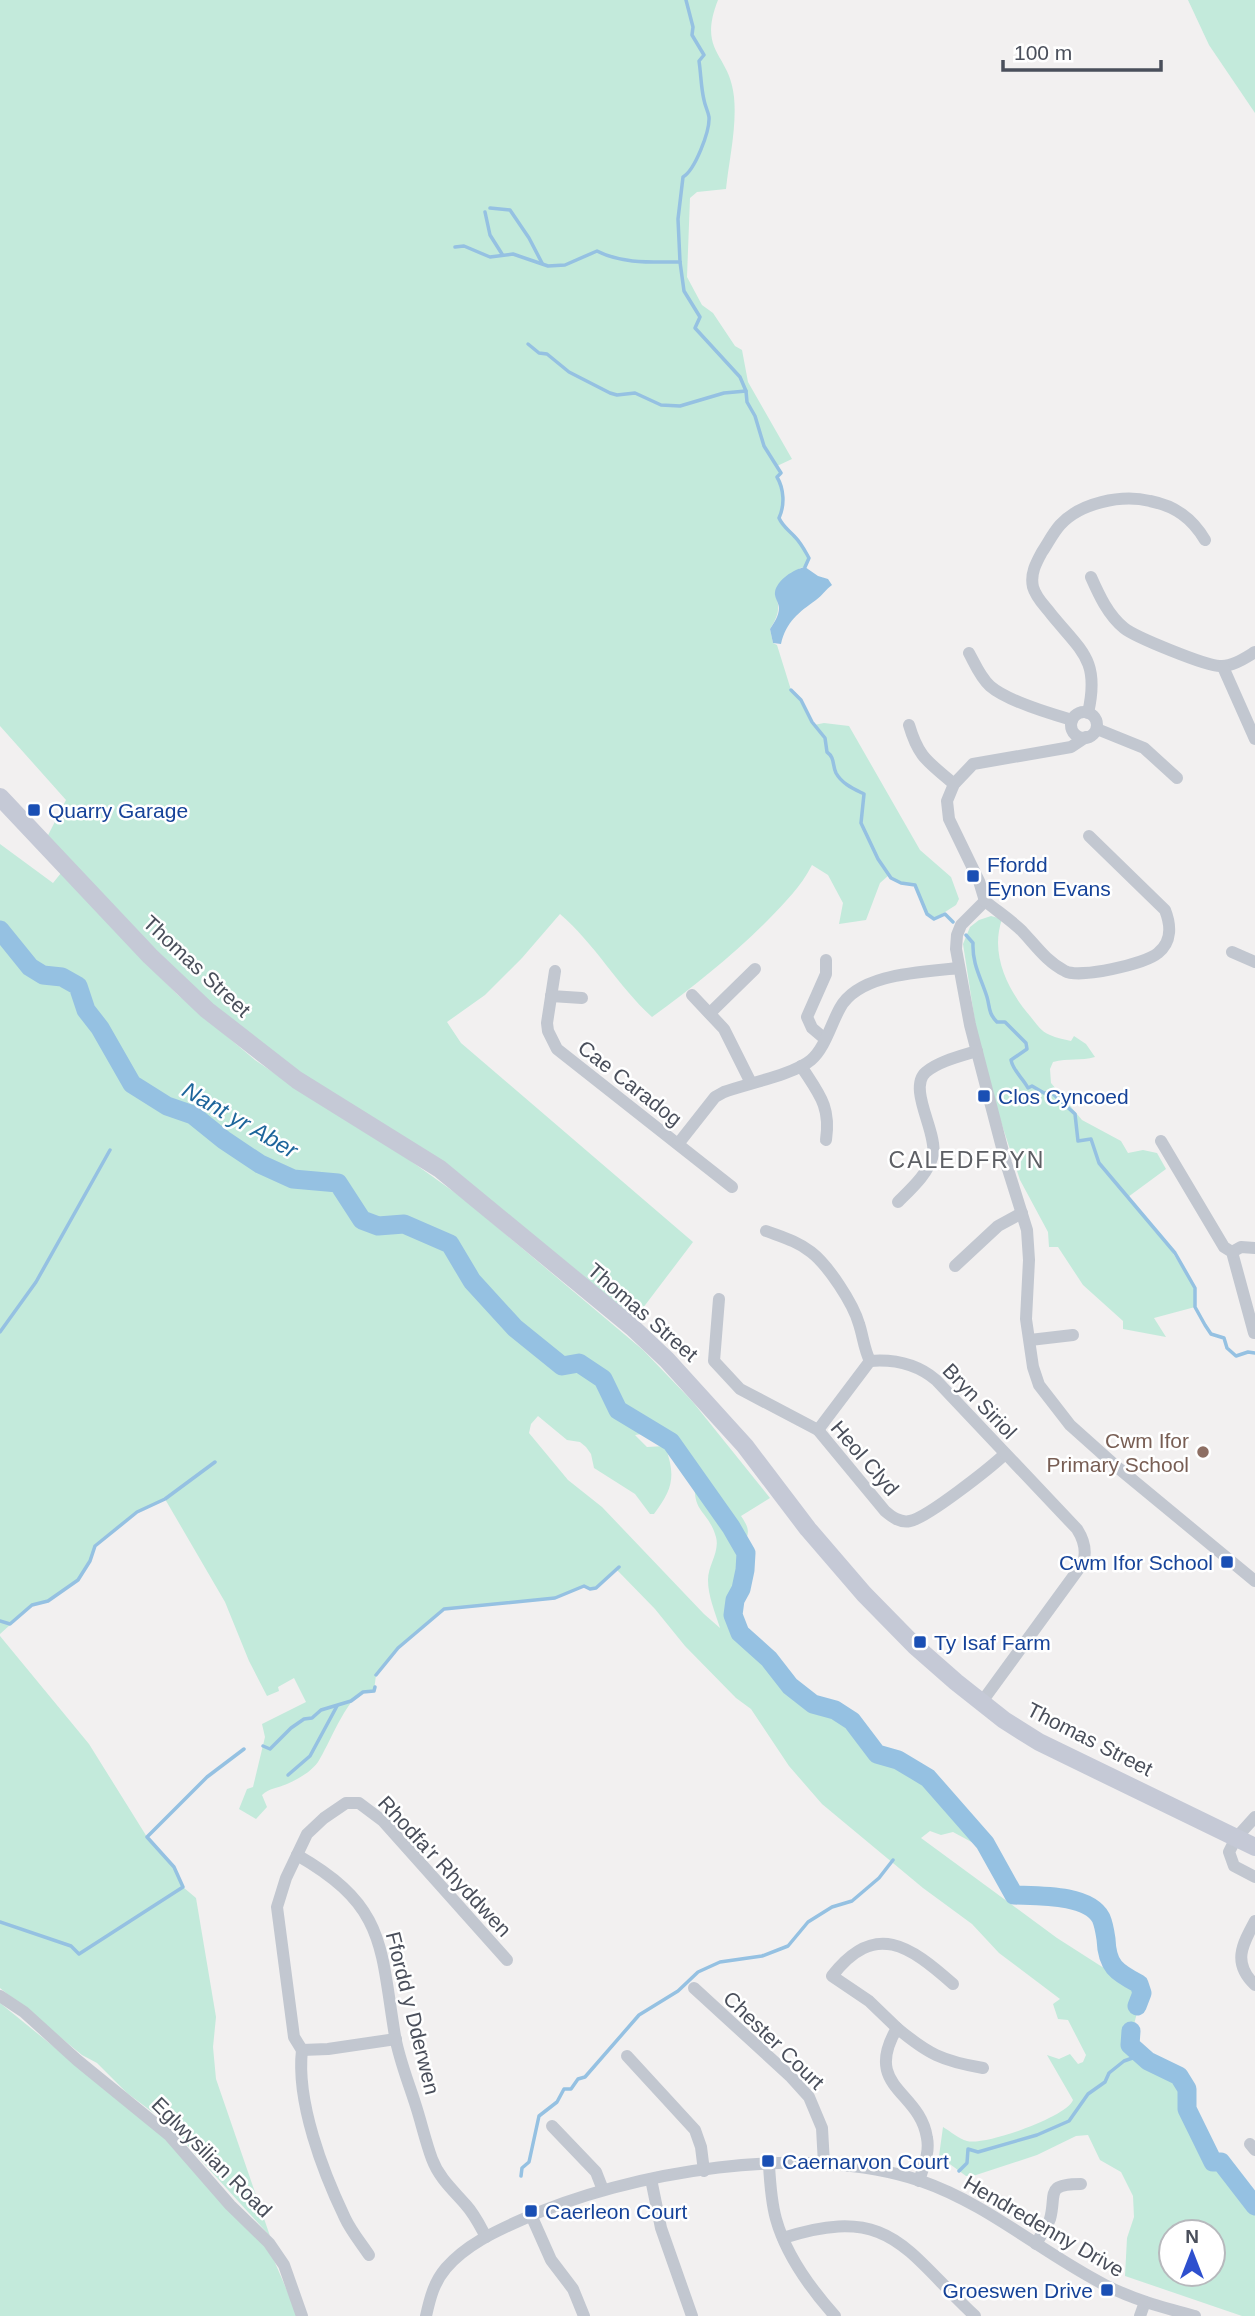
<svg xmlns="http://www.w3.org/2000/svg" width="1255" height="2316" viewBox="0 0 1255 2316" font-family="Arial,sans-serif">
  <rect width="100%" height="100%" fill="#f2f0f0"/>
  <g fill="#c3eadb" fill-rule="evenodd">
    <path d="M 0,0 L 718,0 C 697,53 730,53 734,97 C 737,127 729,160 726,189 L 697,192 L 690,198 L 687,277 L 702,305 L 713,313 L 735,346 L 742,350 L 748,382 L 792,459 L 777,466 L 781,473 L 777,477 C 784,489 785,505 779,518 L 782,525 L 797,538 L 809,558 L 805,567 L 800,568 L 775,594 C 781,608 778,616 770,629 L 773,643 L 777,645 L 791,690 L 801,700 L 814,725 L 824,723 L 849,726 L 920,850 L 951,877 L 959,899 L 956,905 L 934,919 L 927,914 L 915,885 L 901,883 L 889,875 L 880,883 L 866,920 L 839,924 L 843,903 L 828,875 L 812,865 C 800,888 786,901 768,920 C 732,956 693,987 652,1017 C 618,986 595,944 560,914 L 522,958 L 485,995 L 447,1022 L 461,1043 L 693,1242 L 627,1329 L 485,1217 L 643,1350 L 692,1401 L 770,1498 L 741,1516 C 750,1529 750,1534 742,1546 L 746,1553 L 745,1570 L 741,1589 L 735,1600 L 733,1615 L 741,1633 L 769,1659 L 790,1686 L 813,1704 L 835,1710 L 852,1721 L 877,1754 L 898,1760 L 928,1778 L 985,1843 L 990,1852 L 953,1832 L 941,1835 L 930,1831 L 921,1838 L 1057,1938 L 1107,1970 L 1139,1984 C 1144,2002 1131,2026 1130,2045 L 1148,2061 L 1179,2076 L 1187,2089 L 1187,2109 L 1213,2161 L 1221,2162 L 1255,2206 L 1255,2316 L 1242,2316 L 1125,2276 L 1127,2238 L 1134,2217 L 1133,2196 L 1121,2172 L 1100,2160 L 1088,2135 L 1076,2136 L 1037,2155 L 973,2176 L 966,2176 L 939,2156 L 943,2127 C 950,2131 959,2139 967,2141 C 984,2146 1067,2117 1073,2100 L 1047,2055 L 1059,2059 L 1070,2054 L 1078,2064 L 1083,2062 L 1086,2055 L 1068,2020 L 1058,2019 L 1053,2004 L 1060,1999 L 999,1953 L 972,1924 L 923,1888 L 822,1804 L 789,1766 L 751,1709 L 736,1698 L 685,1646 L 655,1609 L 617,1570 L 596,1588 L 590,1589 L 583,1586 L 555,1598 L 444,1609 L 398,1648 L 376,1675 L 374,1691 C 373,1691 363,1692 363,1692 C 346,1699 329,1745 318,1762 C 311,1772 298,1779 287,1784 C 278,1788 269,1788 262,1795 L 267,1807 L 256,1819 L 239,1809 L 247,1789 L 253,1787 L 265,1737 L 262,1724 L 306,1702 L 294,1678 L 278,1687 L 279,1691 L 267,1696 L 249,1661 L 225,1602 L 165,1499 L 137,1512 L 95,1546 L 90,1561 L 78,1580 L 48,1601 L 32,1605 L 0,1634 L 0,844 L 53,883 L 61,873 L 40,851 L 66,800 L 0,726 ZM 147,964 L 411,1157 L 461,1197 L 408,1159 L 315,1101 L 255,1060 L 178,995 ZM 538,1416 L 567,1440 L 580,1442 L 586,1447 L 591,1454 L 594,1468 L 635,1494 L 650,1514 L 654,1514 C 673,1489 676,1476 665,1446 L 647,1447 L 635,1435 L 655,1432 L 671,1442 L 696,1477 C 690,1513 708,1509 716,1537 C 720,1552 708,1565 708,1580 C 708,1596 715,1612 720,1628 L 704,1614 L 602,1507 L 568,1480 L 529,1433 L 531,1424 ZM 1171,2232 L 1213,2232 L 1213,2274 L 1171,2274 Z"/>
    <polygon points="1188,0 1255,0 1255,113 1209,45"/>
    <path d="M 991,916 L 1002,919 C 990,954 1007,989 1030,1016 C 1036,1023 1041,1032 1050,1035 C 1056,1038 1064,1039 1071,1041 L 1074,1036 L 1086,1044 L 1095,1057 C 1081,1061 1068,1058 1053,1062 L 1050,1069 L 1051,1083 L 1082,1120 L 1121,1141 L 1128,1153 L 1143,1150 L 1157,1153 L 1166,1169 L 1128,1197 L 1156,1233 L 1162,1236 L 1195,1288 L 1195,1307 L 1154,1318 L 1166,1337 L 1123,1329 L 1123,1321 L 1083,1285 L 1058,1247 L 1049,1247 L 1048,1232 L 1020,1180 L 988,1082 L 976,1028 L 963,944 L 970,927 L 979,920 Z"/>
    <polygon points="0,1636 89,1744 147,1837 174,1867 183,1887 196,1898 216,2017 213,2047 216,2079 270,2236 167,2123 127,2093 97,2063 82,2055 0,1988"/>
    <polygon points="0,2003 160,2133 270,2251 298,2316 0,2316"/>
  </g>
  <path fill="#95c1e2" d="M 805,567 L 818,576 L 828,579 L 832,585 C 826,589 822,596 816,600 C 799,612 786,622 781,644 L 773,643 L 770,629 C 774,623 779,616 779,608 C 779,603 774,597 775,592 C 777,580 794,569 805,567 Z"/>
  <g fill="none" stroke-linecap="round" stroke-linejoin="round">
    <g stroke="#95c1e2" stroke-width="3.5">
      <path d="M 686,0 L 693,27 L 692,35 L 704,55 L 699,61 C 701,74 701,88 704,100 C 705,106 708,111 709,117 C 710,131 695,170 683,177 L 678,219 L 680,262 L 684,291 L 700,317 L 695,328 L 740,377 L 746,391 L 747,402 L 755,416 L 764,446 L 781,473 L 777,477 C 784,489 785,505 779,518 C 783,527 789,530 795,537 C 801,543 805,551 809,558 L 805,567"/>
      <polyline points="490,208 510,210 529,238 542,263"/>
      <polyline points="485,212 490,235 502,254"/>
      <path d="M 455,247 L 464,246 L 490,257 L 513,254 L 548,266 L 565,265 L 597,251 C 622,264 652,262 680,262"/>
      <polyline points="528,344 539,353 547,354 569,372 610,393 617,395 635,393 661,405 680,406 724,393 746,391"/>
      <path d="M 791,690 L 801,700 L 812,722 L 825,738 L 827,752 C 835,758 832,764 836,773 C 842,784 854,789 864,794 L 861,823 L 878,859 L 891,878 L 901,883 L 915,885 L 927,914 L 934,919 L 945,914 L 953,922"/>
      <path d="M 966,935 L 973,943 C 972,964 981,978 987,997 C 990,1007 988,1013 997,1022 L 1005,1022 L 1026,1043 L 1027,1049 L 1011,1060 C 1013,1071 1023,1078 1028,1088 L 1032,1086 L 1044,1093 L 1052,1093 L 1075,1114 L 1078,1141 L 1091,1139 L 1099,1163 L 1175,1253 L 1195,1288 L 1195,1307 L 1205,1325 L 1211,1334 L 1224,1338 L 1227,1348 L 1236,1356 L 1248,1352 L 1255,1353"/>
      <polyline points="0,1332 36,1282 110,1150"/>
      <polyline points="0,1621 10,1624 32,1605 48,1601 78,1580 90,1561 95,1546 137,1512 165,1499 215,1462"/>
      <polyline points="376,1675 398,1648 444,1609 555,1598 584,1586 590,1589 596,1588 619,1567"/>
      <polyline points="263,1746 270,1749 291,1728 304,1719 312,1718 321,1710 351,1701 363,1692 374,1691 375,1687"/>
      <polyline points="288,1775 310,1756 337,1706"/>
      <polyline points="0,1922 71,1946 79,1954 183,1887 174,1867 147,1837 207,1777 244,1749"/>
      <polyline points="959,2171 967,2163 968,2149 978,2152 1037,2135 1069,2121 1088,2094 1105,2082 1109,2073 1124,2061 1141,2055"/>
      <polyline points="521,2176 522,2168 529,2162 539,2116 557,2102 564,2089 571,2089 578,2079 585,2077 639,2015 678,1991 698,1972 720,1962 762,1956 788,1946 808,1922 832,1907 852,1901 879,1878 893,1860"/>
    </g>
    <g stroke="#95c1e2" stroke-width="19">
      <path d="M 0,930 L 30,967 L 43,975 L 62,977 L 78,986 L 86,1010 L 100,1028 L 132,1084 L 167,1106 L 193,1115 L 224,1140 L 260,1164 L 293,1179 L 338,1183 L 362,1220 L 378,1226 L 404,1224 L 450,1244 L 472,1281 L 515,1328 L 562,1366 L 579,1363 L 603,1379 L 618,1410 L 671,1442 L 731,1527 L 746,1553 L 745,1570 L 741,1589 L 735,1600 L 733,1615 L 740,1633 L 769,1659 L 790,1686 L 813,1704 L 835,1710 L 852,1721 L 877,1754 L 898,1760 L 928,1778 L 985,1843 L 1014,1895 C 1038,1896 1088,1894 1101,1918 C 1104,1925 1105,1932 1106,1939 C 1107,1966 1116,1972 1139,1984 L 1142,1993 L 1137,2006"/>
      <polyline points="1131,2031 1130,2045 1148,2061 1179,2076 1187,2089 1187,2109 1213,2162 1221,2162 1255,2206"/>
    </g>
    <g stroke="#c2c7d0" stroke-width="12">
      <path d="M 1091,577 C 1099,595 1108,615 1124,628 C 1135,637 1206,666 1220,666 C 1232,667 1245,658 1255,652"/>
      <path d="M 969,653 C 975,664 980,677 990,686 C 1006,700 1051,714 1072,720"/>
      <polyline points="1223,667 1255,739"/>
      <circle cx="1084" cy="725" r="13"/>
      <path d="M 1088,713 C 1100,660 1082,652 1051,614 C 1045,606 1036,598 1033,587 C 1030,574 1036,563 1042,552 C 1048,543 1053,533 1060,525 C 1080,503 1121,494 1150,501 C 1175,506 1192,518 1205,540"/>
      <path d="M 909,725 C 919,759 929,762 954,784"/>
      <polyline points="1097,729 1144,748 1177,778"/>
      <polyline points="985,901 961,925 957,935 956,949 970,1025 1006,1163 1027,1230 1029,1260 1026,1319 1033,1367 1039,1385 1070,1425 1117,1467 1255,1581"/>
      <path d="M 985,901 C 997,911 1011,920 1022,931 C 1036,946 1047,962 1065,971 C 1079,979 1145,964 1158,953 C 1172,942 1171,925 1165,910 L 1089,836"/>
      <polyline points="985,901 979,881 949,819 947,801 954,784 973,764 1071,747 1086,737"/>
      <polyline points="1232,952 1255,962"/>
      <polyline points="555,971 547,1023 548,1031 557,1049 732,1187"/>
      <polyline points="692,995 724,1029 751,1083"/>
      <polyline points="551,996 582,998"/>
      <polyline points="710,1013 755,969"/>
      <polyline points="825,1039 812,1028 807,1017 826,974 826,960"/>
      <path d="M 801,1066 C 819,1094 831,1106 826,1140"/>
      <polyline points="1161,1141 1224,1247 1232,1252 1254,1333"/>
      <path d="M 678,1144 L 715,1097 L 724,1092 C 746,1084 795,1074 811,1060 C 825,1048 831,1024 840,1008 C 859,973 923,972 959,968"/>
      <path d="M 898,1202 C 912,1188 928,1174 933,1155 C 938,1133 907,1088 926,1072 C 939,1061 961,1056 977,1051"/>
      <path d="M 766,1231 C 782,1237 797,1241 811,1252 C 828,1265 853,1303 859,1324 C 863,1336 864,1349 870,1361"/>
      <polyline points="1232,1252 1241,1247 1255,1248"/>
      <polyline points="955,1266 998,1226 1022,1213"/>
      <path d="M 719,1299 L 714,1361 L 740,1389 L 818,1430 L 885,1511 C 892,1517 900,1523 910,1521 C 927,1518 990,1468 1005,1454"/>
      <polyline points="1030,1340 1073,1335"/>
      <path d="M 870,1361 C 895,1359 917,1364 936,1380 L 1077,1529 C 1084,1540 1087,1551 1083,1563 L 981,1703"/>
      <polyline points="818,1430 870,1361"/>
      <polyline points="1255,1817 1236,1838 1229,1852 1234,1866 1255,1877"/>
      <path d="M 297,1855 C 386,1906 380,1945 395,2036 C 399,2059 408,2081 415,2103 C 421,2121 425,2140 432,2159 C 439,2178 453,2190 466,2205 C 475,2215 480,2226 486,2237"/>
      <path d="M 1255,1921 C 1242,1945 1232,1963 1255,1985"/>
      <polyline points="694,1988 790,2076 809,2097 822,2128 824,2164"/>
      <polyline points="0,1996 24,2012 77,2060 169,2135 230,2205 269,2243 284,2265 302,2316"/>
      <path d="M 897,2028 C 928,2054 942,2061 983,2068"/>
      <polyline points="396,2039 328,2049 302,2050 294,2037 277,1907 286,1878 307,1834 324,1818 346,1803 359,1803 383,1821 507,1960"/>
      <path d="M 302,2050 C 296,2102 323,2172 345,2218 C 351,2231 361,2243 369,2255"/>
      <polyline points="627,2056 695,2130 701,2147 704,2171"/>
      <polyline points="552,2126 596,2172 603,2190"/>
      <polyline points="1250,2144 1255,2150"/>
      <path d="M 769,2165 C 770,2183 771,2201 776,2219 C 786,2255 810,2288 835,2316"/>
      <polyline points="651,2179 661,2228 692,2316"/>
      <path d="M 919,2181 C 923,2167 930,2153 927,2138 C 920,2090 862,2088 897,2028 L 869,2001 L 832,1976 C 875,1920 910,1946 953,1984"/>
      <polyline points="531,2215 551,2260 573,2289 584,2316"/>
      <path d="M 783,2238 C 891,2203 905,2251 975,2316"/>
      <path d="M 1036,2244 C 1040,2236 1047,2227 1050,2219 C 1057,2194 1044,2184 1081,2184"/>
      <path d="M 426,2316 C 430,2298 434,2282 446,2268 C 466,2245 494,2232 521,2220 C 629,2171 806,2142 921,2181 C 988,2204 1042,2253 1105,2285 C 1134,2300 1165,2308 1195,2316"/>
      <polyline points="1140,2316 1145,2302"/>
    </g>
    <polyline stroke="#c5c9d6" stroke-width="18" points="0,797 150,956 207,1010 297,1080 440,1169 632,1327 667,1360 745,1446 808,1529 864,1594 915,1646 956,1682 1004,1720 1039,1742 1255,1847"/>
  </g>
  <g fill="#1a4fb4" stroke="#fff" stroke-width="2.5">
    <rect x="27" y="803" width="14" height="14" rx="3.5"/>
    <rect x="966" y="869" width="14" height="14" rx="3.5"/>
    <rect x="977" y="1089" width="14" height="14" rx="3.5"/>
    <rect x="1220" y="1555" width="14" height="14" rx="3.5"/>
    <rect x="913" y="1635" width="14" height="14" rx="3.5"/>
    <rect x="761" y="2154" width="14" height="14" rx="3.5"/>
    <rect x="524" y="2204" width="14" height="14" rx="3.5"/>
    <rect x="1100" y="2283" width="14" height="14" rx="3.5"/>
  </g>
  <circle fill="#8d6e63" stroke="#fff" stroke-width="2.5" cx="1203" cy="1452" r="7"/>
  <g text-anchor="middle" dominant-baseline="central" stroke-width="5" stroke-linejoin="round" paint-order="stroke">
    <g font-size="21" fill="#164399" stroke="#fff" text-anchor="start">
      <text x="48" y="810">Quarry Garage</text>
      <text x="987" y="864">Ffordd<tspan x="987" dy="24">Eynon Evans</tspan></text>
      <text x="998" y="1096">Clos Cyncoed</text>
      <text x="1213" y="1562" text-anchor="end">Cwm Ifor School</text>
      <text x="934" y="1642">Ty Isaf Farm</text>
      <text x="782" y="2161">Caernarvon Court</text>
      <text x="545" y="2211">Caerleon Court</text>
      <text x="1093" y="2290" text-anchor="end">Groeswen Drive</text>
    </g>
    <g font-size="21" fill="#4a4f5b" stroke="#fff">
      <text transform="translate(197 966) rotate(43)">Thomas Street</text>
      <text transform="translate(630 1083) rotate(38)">Cae Caradog</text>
      <text transform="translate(643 1312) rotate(41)">Thomas Street</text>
      <text transform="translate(980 1401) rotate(46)">Bryn Siriol</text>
      <text transform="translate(865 1458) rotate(49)">Heol Clyd</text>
      <text transform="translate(1090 1739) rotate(27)">Thomas Street</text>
      <text transform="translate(445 1866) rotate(47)">Rhodfa'r Rhyddwen</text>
      <text transform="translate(413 2013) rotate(76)">Ffordd y Dderwen</text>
      <text transform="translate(774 2040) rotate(44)">Chester Court</text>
      <text transform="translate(212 2157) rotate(45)">Eglwysilian Road</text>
      <text transform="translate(1044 2226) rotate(30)">Hendredenny Drive</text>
    </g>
    <g font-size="21" fill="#785e54" stroke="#fff" text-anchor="end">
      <text x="1189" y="1440">Cwm Ifor<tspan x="1189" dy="24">Primary School</tspan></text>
    </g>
    <g font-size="23" font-style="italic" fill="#1d659b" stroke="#fff">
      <text transform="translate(240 1120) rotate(30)">Nant yr Aber</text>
    </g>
    <g font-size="23" letter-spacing="2" fill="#5d5f64" stroke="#fff">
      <text x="967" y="1160">CALEDFRYN</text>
    </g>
  </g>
  <g transform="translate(1192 2253)"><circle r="33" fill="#ffffff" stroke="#b7b9bd" stroke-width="2"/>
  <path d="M0-5L12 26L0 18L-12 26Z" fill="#2e50ce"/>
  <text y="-10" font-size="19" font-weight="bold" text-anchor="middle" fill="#4a4f5b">N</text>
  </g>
  <path d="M1003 60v10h158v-10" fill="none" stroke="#4a4f5b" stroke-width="3.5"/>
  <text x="1014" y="60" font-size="21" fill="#4a4f5b" stroke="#ffffff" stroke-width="5" paint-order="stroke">100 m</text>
</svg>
